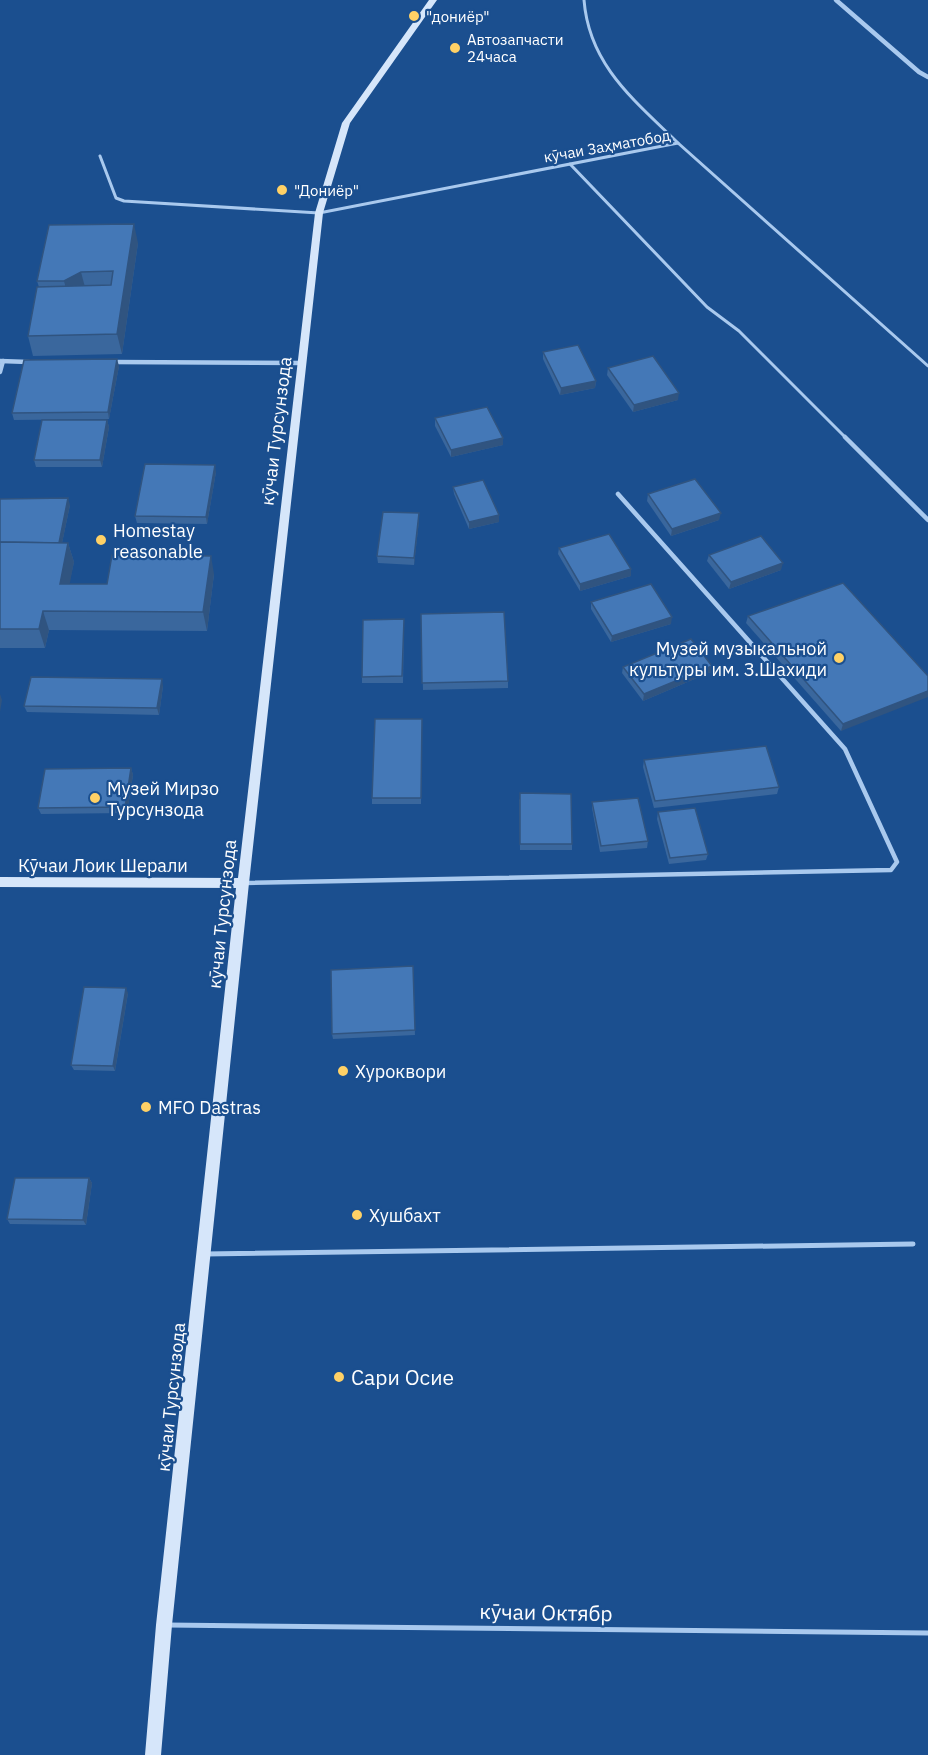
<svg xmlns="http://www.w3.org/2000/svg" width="928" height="1755" viewBox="0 0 928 1755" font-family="'IBM Plex Sans',sans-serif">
  <rect width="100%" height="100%" fill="#1b4f8f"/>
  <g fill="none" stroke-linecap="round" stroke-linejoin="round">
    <g stroke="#a9c9ee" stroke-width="3">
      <path d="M 584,0 C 589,65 634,100 678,143"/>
      <polyline points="100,156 116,198 124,201 319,213 678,143 928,366"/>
      <polyline points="570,164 707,307 739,331 846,438"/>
    </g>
    <g stroke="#a9c9ee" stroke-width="4.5">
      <polyline points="845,437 928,520"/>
      <polyline points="245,883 891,870 897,862 845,749 618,494"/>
    </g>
    <g stroke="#a9c9ee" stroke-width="5">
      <polyline points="205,1254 913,1244"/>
      <polyline points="167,1625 928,1633"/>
    </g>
    <g stroke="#a9c9ee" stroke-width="4.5">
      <polyline points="836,0 919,72 928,77"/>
      <polyline points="0,361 29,362"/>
      <polyline points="112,362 302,363"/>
      <polyline points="0,372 3,361"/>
    </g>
    <polygon fill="#d6e6fa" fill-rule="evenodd" points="429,0 437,0 350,123 323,213 249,883 172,1625 161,1755 145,1755 156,1625 236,888 0,887 0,877 238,878 315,213 342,123"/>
  </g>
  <g fill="#3a679d">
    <polygon points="138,243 122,354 33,356 28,336 39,287 37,281"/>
    <polygon points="543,352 596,381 595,388 560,395 543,359"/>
    <polygon points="119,366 109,419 14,420 12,413"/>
    <polygon points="608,368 678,400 633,412 607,375"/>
    <polygon points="435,418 503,445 451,457 435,426"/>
    <polygon points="107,420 109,427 102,467 36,467 34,460"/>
    <polygon points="216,472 207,524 137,523 135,516"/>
    <polygon points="453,487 499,522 469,529 454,494"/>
    <polygon points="648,494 719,520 671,536 647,501"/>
    <polygon points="0,499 70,505 62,543 68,543 74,562 69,584 107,584 214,574 207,631 49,630 45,648 0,648"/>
    <polygon points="419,520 414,565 378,563 377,556"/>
    <polygon points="559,548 631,569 631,576 580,591 558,554"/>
    <polygon points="709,555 781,570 729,589 707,561"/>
    <polygon points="591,602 671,624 611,642 591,609"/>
    <polygon points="421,614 508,681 508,688 423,690"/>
    <polygon points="748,616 928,676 841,731 746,623"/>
    <polygon points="404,619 403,683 362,683 362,677"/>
    <polygon points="712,666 711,672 643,701 622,673 623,667"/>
    <polygon points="163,686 159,715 27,712 24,706"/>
    <polygon points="422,719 421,804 372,804 372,798"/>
    <polygon points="644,760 779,787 777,794 654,808 643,767"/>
    <polygon points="131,768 133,775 127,813 41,814 38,808"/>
    <polygon points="519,799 572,844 572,850 520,850"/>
    <polygon points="592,802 648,841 647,848 600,852 592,808"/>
    <polygon points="658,812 708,854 706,860 669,864 657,819"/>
    <polygon points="413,966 415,1035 333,1039 332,1034"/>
    <polygon points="128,993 115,1071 74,1070 71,1065"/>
    <polygon points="89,1178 92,1183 86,1225 10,1224 7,1219"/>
  </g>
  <g fill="#305480">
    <polygon points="134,224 138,243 122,354 117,334"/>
    <polygon points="81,272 86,291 69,300 64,281"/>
    <polygon points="117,359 119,366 109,419 108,412"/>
    <polygon points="596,381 595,388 560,395 561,388"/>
    <polygon points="679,393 678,400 633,412 634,405"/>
    <polygon points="107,420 109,427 102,467 100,460"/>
    <polygon points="503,438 503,445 451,457 451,450"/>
    <polygon points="215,465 216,472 207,524 206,517"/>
    <polygon points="68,498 70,505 60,553 58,546"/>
    <polygon points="419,513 419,520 414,565 414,558"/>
    <polygon points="721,513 719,520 671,536 672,529"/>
    <polygon points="499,515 499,522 469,529 469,522"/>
    <polygon points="68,543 74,562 66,603 60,584"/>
    <polygon points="211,556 214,574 207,631 203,612"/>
    <polygon points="783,563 781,570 729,589 731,582"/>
    <polygon points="631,569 631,576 580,591 580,584"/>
    <polygon points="43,611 49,630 45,648 39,629"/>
    <polygon points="672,617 671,624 611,642 612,636"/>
    <polygon points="712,666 711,672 643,701 644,694"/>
    <polygon points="162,679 163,686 159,715 157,708"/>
    <polygon points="928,691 928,697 841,731 843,724"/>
    <polygon points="0,694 2,700 0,712"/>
    <polygon points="131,768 133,775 127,813 125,807"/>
    <polygon points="126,988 128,993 115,1071 113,1066"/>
    <polygon points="89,1178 92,1183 86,1225 83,1220"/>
  </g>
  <g fill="#4478b7" stroke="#305480" stroke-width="1.5">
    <polygon points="134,224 117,334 28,336 37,287 111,285 113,271 81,272 64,281 37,281 49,225"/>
    <polygon points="578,345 596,381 561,388 543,352"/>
    <polygon points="653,356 679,393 634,405 608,368"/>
    <polygon points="117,359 108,412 12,413 24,360"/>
    <polygon points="487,407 503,438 451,450 435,418"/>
    <polygon points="42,420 107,420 100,460 34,460"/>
    <polygon points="145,464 215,465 206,517 135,516"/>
    <polygon points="695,479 721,513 672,529 648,494"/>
    <polygon points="483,480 499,515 469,522 453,487"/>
    <polygon points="68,498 59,543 0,542 0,499"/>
    <polygon points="383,512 419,513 414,558 377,556"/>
    <polygon points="609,534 631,569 580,584 559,548"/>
    <polygon points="761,536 783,563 731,582 709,555"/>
    <polygon points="0,542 68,543 60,584 107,584 112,555 211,556 203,612 43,611 39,629 0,629"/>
    <polygon points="843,583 928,676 928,691 843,724 748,616"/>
    <polygon points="651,584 672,617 612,636 591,602"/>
    <polygon points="504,612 508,681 422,683 421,614"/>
    <polygon points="404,619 402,676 362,677 363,620"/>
    <polygon points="691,639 712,666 644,694 623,667"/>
    <polygon points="31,677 162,679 157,708 24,706"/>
    <polygon points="375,719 422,719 421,798 372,798"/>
    <polygon points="766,746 779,787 655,801 644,760"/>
    <polygon points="131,768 125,807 38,808 45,769"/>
    <polygon points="520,793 571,794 572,844 520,844"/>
    <polygon points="638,798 648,841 601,846 592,802"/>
    <polygon points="695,808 708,854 670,858 658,812"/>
    <polygon points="413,966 415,1030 332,1034 331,970"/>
    <polygon points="84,987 126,988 113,1066 71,1065"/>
    <polygon points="15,1178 89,1178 83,1220 7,1219"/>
  </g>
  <g fill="#ffd166" stroke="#1b4f8f" stroke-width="2">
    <circle cx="414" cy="16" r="6"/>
    <circle cx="455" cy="48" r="6"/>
    <circle cx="282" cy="190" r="6"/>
    <circle cx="101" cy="540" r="6"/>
    <circle cx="839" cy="658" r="6"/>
    <circle cx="95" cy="798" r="6"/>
    <circle cx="343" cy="1071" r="6"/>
    <circle cx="146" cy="1107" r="6"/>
    <circle cx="357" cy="1215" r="6"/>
    <circle cx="339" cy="1377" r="6"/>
  </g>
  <g text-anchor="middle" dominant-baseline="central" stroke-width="4.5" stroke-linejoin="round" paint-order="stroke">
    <g font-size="15" fill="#fff" stroke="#1b4f8f" text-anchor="start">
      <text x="426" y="16">"дониёр"</text>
      <text x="467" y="39">Автозапчасти<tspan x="467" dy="17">24часа</tspan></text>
      <text x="294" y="190">"Дониёр"</text>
    </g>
    <g font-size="15" fill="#fff" stroke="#1b4f8f">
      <text transform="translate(607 146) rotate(-10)">кӯчаи Заҳматобод</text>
    </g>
    <g font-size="18" fill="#fff" stroke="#1b4f8f">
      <text transform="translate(276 431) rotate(-83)">кӯчаи Турсунзода</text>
      <text x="103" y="865">Кӯчаи Лоик Шерали</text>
      <text transform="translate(222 914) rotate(-84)">кӯчаи Турсунзода</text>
      <text transform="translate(171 1397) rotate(-84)">кӯчаи Турсунзода</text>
    </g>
    <g font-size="18" fill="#fff" stroke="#1b4f8f" text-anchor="start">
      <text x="113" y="530">Homestay<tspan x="113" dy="21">reasonable</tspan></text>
      <text x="827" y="648" text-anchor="end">Музей музыкальной<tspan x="827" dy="21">культуры им. З.Шахиди</tspan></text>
      <text x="107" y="788">Музей Мирзо<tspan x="107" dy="21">Турсунзода</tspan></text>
      <text x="355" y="1071">Хуроквори</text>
      <text x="158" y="1107">MFO Dastras</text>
      <text x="369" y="1215">Хушбахт</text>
    </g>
    <g font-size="21" fill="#fff" stroke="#1b4f8f" text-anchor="start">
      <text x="351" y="1377">Сари Осие</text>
    </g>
    <g font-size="21" fill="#fff" stroke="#1b4f8f">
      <text transform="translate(546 1612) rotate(1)">кӯчаи Октябр</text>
    </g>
  </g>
</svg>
